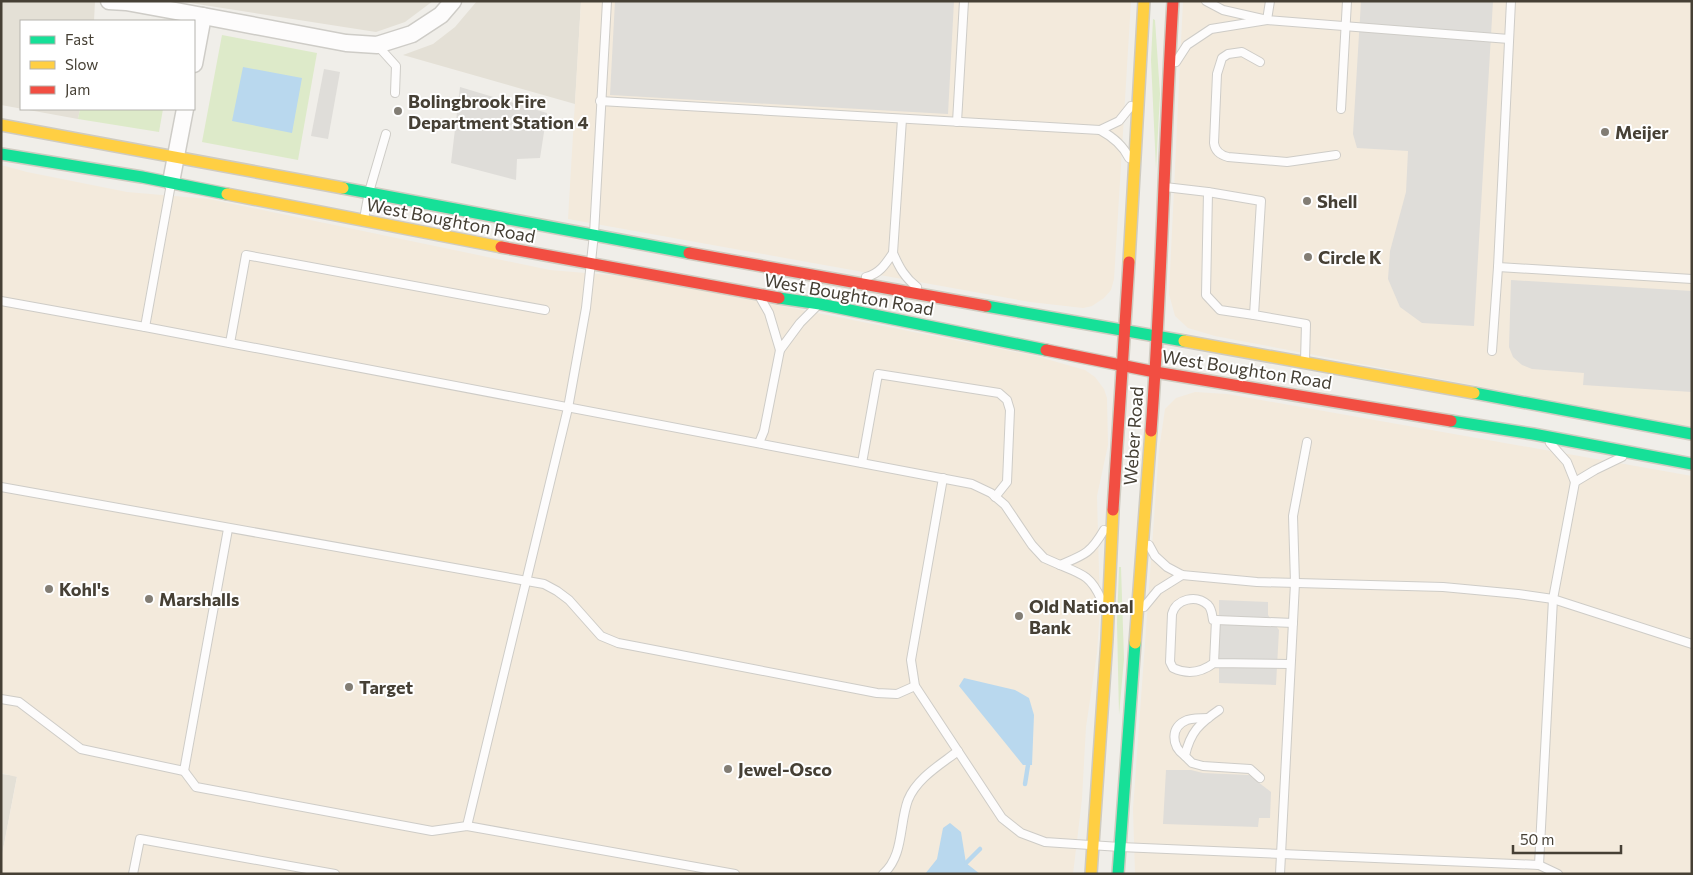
<svg xmlns="http://www.w3.org/2000/svg" width="1693" height="875" viewBox="0 0 1693 875" font-family="Commissioner,sans-serif">
  <rect width="100%" height="100%" fill="#f0eee9"/>
  <g fill="#e4e0d6">
    <polygon points="1,1 95,1 94,21 21,21 21,109 80,109 78,119 1,105"/>
    <polygon points="178,1 433,1 405,22 376,32"/>
    <polygon points="477,1 581,1 575,104 403,55 433,44 455,27"/>
    <polygon points="1,774 17,776 1,860"/>
  </g>
  <g fill="#f3eadc">
    <polygon points="581,1 1131,1 1114,279 1111,290 1104,298 1092,306 1083,308 1030,302 568,219"/>
    <polygon points="1183,1 1692,1 1692,427 1215,336 1188,328 1175,316 1169,294"/>
    <polygon points="1,165 27,172 127,192 209,199 550,270 634,277 1036,356 1085,370 1095,377 1104,389 1107,398 1108,445 1097,496 1100,609 1097,653 1086,727 1082,799 1073,874 1,874 1,860 17,777 1,773"/>
    <polygon points="1195,392 1227,394 1692,476 1692,874 1135,874 1133,809 1159,450 1165,409 1176,398"/>
  </g>
  <g fill="#ddeac9">
    <polygon points="1153,19 1155,20 1160,94 1156,169 1151,60"/>
    <polygon points="222,35 317,53 298,160 202,142"/>
    <polygon points="80,109 163,109 159,132 78,119"/>
    <polygon points="1119,567 1121,567 1124,659 1119,715 1117,623"/>
  </g>
  <g fill="#dfddd9">
    <polygon points="615,1 954,1 948,114 610,95"/>
    <polygon points="1361,1 1493,1 1474,326 1422,323 1400,307 1388,279 1390,251 1406,192 1408,151 1357,148 1353,134"/>
    <polygon points="324,69 340,72 328,139 311,136"/>
    <polygon points="460,87 547,113 540,158 517,159 516,180 451,163"/>
    <polygon points="1511,280 1692,291 1692,392 1583,385 1584,373 1532,369 1522,365 1513,357 1509,347"/>
    <polygon points="1219,600 1268,602 1268,615 1279,630 1276,685 1219,683"/>
    <polygon points="1166,770 1191,770 1203,773 1249,775 1271,792 1270,818 1259,818 1258,827 1163,824"/>
  </g>
  <g fill="#b9d8ee">
    <polygon points="243,67 302,78 292,133 232,121"/>
    <polygon points="964,678 1015,690 1029,698 1034,715 1032,765 1023,765 959,686"/>
    <polygon points="950,823 961,832 966,863 980,874 925,874 937,859 943,828"/>
  </g>
  <g fill="none" stroke-linecap="round" stroke-linejoin="round">
    <g stroke="#b9d8ee" stroke-width="4.5">
      <polyline points="1025,784 1028,765"/>
      <polyline points="966,863 980,849"/>
    </g>
    <g stroke="#ceccc7" stroke-width="10">
      <g id="lane">
        <polyline points="1270,1 1267,20 1509,39"/>
        <polyline points="377,45 396,66 395,93"/>
        <polyline points="1176,62 1187,45 1211,29 1267,20 1223,10 1206,1"/>
        <path d="M 1260,62 L 1242,52 L 1228,54 L 1222,58 L 1217,74 L 1214,143 C 1215,151 1220,155 1228,157 L 1287,162 L 1336,155"/>
        <polyline points="600,101 1100,130"/>
        <polyline points="1341,109 1347,1"/>
        <polyline points="957,122 964,1"/>
        <path d="M 1129,158 C 1123,145 1113,137 1100,130 L 1119,121 L 1131,106"/>
        <polyline points="1165,187 1208,192 1261,201 1254,315 1306,324 1305,361"/>
        <polyline points="1208,192 1206,295 1220,310 1254,315"/>
        <polyline points="364,219 369,192 386,134"/>
        <polyline points="893,253 902,119"/>
        <polyline points="1498,267 1692,279"/>
        <path d="M 866,277 C 879,274 885,265 893,253 C 899,267 905,278 917,287"/>
        <polyline points="761,299 769,313 780,350 800,323 816,307"/>
        <polyline points="1,301 145,327 972,484 991,493 1005,505 1032,545 1044,558 1060,565"/>
        <polyline points="145,327 171,184"/>
        <polyline points="230,343 246,255 545,310"/>
        <polyline points="1492,351 1498,267 1511,1"/>
        <polyline points="759,443 764,431 780,350"/>
        <polyline points="1550,443 1567,462 1575,482 1595,470 1622,457"/>
        <polyline points="862,463 878,374 999,393 1007,400 1010,410 1007,482 995,497"/>
        <polyline points="943,478 911,660 915,686 1002,818 1021,833 1045,842 1120,847 1539,865 1558,874"/>
        <polyline points="1,487 544,584 557,591 569,600 601,636 618,643 639,647 877,693 897,694 915,686"/>
        <polyline points="1149,545 1155,556 1167,567 1182,575 1257,582 1443,587 1518,594 1553,599 1692,644"/>
        <path d="M 1101,599 C 1091,576 1082,574 1060,565 C 1084,555 1090,554 1104,530"/>
        <polyline points="1144,607 1158,590 1182,575"/>
        <polyline points="1216,620 1293,623"/>
        <path d="M 1214,663 L 1216,620 L 1213,620 C 1212,615 1212,609 1208,605 C 1196,594 1176,599 1172,614 L 1170,662 L 1173,668 C 1188,675 1202,672 1214,663 L 1290,664"/>
        <polyline points="1,699 19,702 81,749 184,771 196,787 432,831 467,826 735,874"/>
        <path d="M 1219,710 C 1200,723 1190,732 1185,756 L 1192,763 L 1203,766 L 1250,769 L 1260,778"/>
        <path d="M 1185,756 C 1171,746 1170,727 1187,720 C 1194,718 1201,718 1208,718"/>
        <polyline points="184,771 228,529"/>
        <polyline points="467,826 568,408 586,308 594,234 607,1"/>
        <polyline points="1539,865 1553,599 1575,482"/>
        <polyline points="133,874 140,839 335,874"/>
        <path d="M 883,874 C 904,856 899,824 908,800 C 917,778 940,765 958,751"/>
        <polyline points="1280,874 1295,583 1293,516 1307,442"/>
      </g>
    </g>
    <g stroke="#ceccc7" stroke-width="19">
      <g id="street">
        <polyline points="109,1 126,2 203,16 346,43 377,45 412,34 441,15 453,1"/>
        <polyline points="194,64 203,16"/>
        <polyline points="171,182 185,109"/>
      </g>
    </g>
    <g stroke="#cfcbc0" stroke-width="14">
      <g id="fast">
        <polyline points="1,154 142,177 227,194"/>
        <polyline points="343,188 689,253"/>
        <polyline points="779,298 820,304 1046,350"/>
        <polyline points="986,306 1184,341"/>
        <polyline points="1474,393 1692,434"/>
        <polyline points="1451,421 1533,434 1692,464"/>
        <polyline points="1118,874 1135,643"/>
      </g>
    </g>
    <g stroke="#cfcbc0" stroke-width="14">
      <g id="slow">
        <polyline points="1,125 343,188"/>
        <polyline points="227,194 501,247"/>
        <polyline points="1129,262 1144,1"/>
        <polyline points="1184,341 1474,393"/>
        <polyline points="1135,643 1151,431"/>
        <polyline points="1091,874 1107,639 1113,510"/>
      </g>
    </g>
    <g stroke="#cfcbc0" stroke-width="14">
      <g id="jam">
        <polyline points="501,247 779,298"/>
        <polyline points="689,253 986,306"/>
        <polyline points="1046,350 1155,372 1451,421"/>
        <path d="M 1151,431 C 1162,288 1164,144 1173,1"/>
        <polyline points="1113,510 1129,262"/>
      </g>
    </g>
    <use href="#lane" stroke="#fdfcfc" stroke-width="8"/>
    <use href="#street" stroke="#fdfcfc" stroke-width="16"/>
    <use href="#fast" stroke="#16e098" stroke-width="11"/>
    <use href="#slow" stroke="#ffcf43" stroke-width="11"/>
    <use href="#jam" stroke="#f24e42" stroke-width="11"/>
  </g>
  <g fill="#827d74" stroke="#fff" stroke-width="2">
    <circle cx="398" cy="111" r="5"/>
    <circle cx="1605" cy="132" r="5"/>
    <circle cx="1307" cy="201" r="5"/>
    <circle cx="1308" cy="257" r="5"/>
    <circle cx="49" cy="589" r="5"/>
    <circle cx="149" cy="599" r="5"/>
    <circle cx="1019" cy="616" r="5"/>
    <circle cx="349" cy="687" r="5"/>
    <circle cx="728" cy="769" r="5"/>
  </g>
  <g text-anchor="middle" dominant-baseline="central" stroke-width="4" stroke-linejoin="round" paint-order="stroke">
    <g font-size="18" font-weight="bold" fill="#464035" stroke="#fff" text-anchor="start">
      <text x="408" y="101">Bolingbrook Fire<tspan x="408" dy="21">Department Station 4</tspan></text>
      <text x="1615" y="132">Meijer</text>
      <text x="1317" y="201">Shell</text>
      <text x="1318" y="257">Circle K</text>
      <text x="59" y="589">Kohl's</text>
      <text x="159" y="599">Marshalls</text>
      <text x="1029" y="606">Old National<tspan x="1029" dy="21">Bank</tspan></text>
      <text x="359" y="687">Target</text>
      <text x="738" y="769">Jewel-Osco</text>
    </g>
    <g font-size="18" fill="#464035" stroke="#fff">
      <text transform="translate(451 220) rotate(11)">West Boughton Road</text>
      <text transform="translate(849 294) rotate(10)">West Boughton Road</text>
      <text transform="translate(1247 369) rotate(9)">West Boughton Road</text>
      <text transform="translate(1133 436) rotate(-86)">Weber Road</text>
    </g>
  </g>
  <rect width="1693" height="875" fill="none" stroke="#464035" stroke-width="5"/>
  <rect x="20" y="20" width="175" height="90" fill="#ffffff" stroke="#b5b3ae"/>
  <rect x="30" y="36" width="25" height="8" fill="#16e098" stroke="#b5b3ae"/>
  <text x="65" y="45" font-size="15" fill="#464035">Fast</text>
  <rect x="30" y="61" width="25" height="8" fill="#ffcf43" stroke="#b5b3ae"/>
  <text x="65" y="70" font-size="15" fill="#464035">Slow</text>
  <rect x="30" y="86" width="25" height="8" fill="#f24e42" stroke="#b5b3ae"/>
  <text x="65" y="95" font-size="15" fill="#464035">Jam</text>
  <path d="M1513 845v8h108v-8" fill="none" stroke="#464035" stroke-width="2.5"/>
  <text x="1520" y="845" font-size="15" fill="#464035" stroke="#ffffff" stroke-width="4" paint-order="stroke">50 m</text>
</svg>
